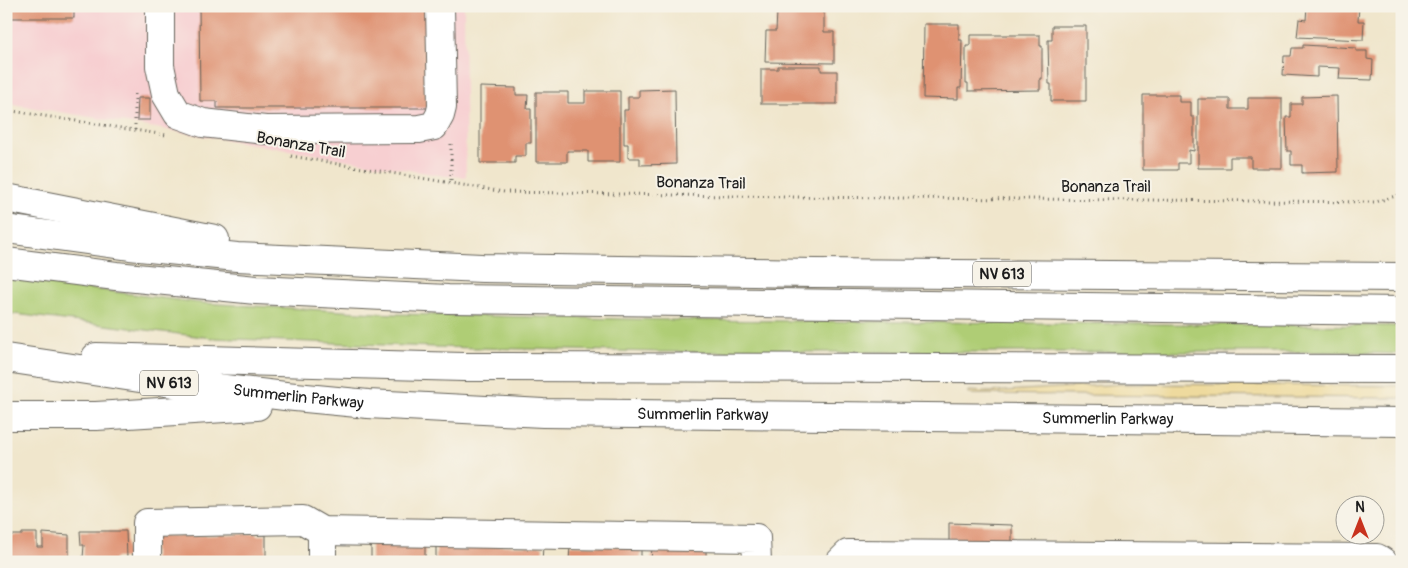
<svg xmlns="http://www.w3.org/2000/svg" width="1408" height="568" viewBox="0 0 1408 568" font-family="Pangolin,sans-serif">
  <rect width="100%" height="100%" fill="#f7f3e8"/>
  <filter id="ink" filterUnits="userSpaceOnUse"><feTurbulence type="fractalNoise" baseFrequency=".02" numOctaves="2"/><feDisplacementMap in="SourceGraphic" scale="10" xChannelSelector="R" yChannelSelector="G"/><feConvolveMatrix kernelMatrix="1 2 1 2 8 2 1 2 1" color-interpolation-filters="sRGB"/></filter>
  <filter id="wash" filterUnits="userSpaceOnUse"><feTurbulence type="fractalNoise" baseFrequency=".0096" numOctaves="4" result="noise"/><feDisplacementMap in="SourceGraphic" scale="20" xChannelSelector="R" yChannelSelector="G"/><feGaussianBlur stdDeviation="1.12" result="paint"/><feColorMatrix in="noise" values="0 0 0 0 0 0 0 0 0 0 0 0 0 0 0 0 0 1.4 0 .05"/><feComposite in="paint" operator="in"/></filter>
  <g filter="url(#wash)">
    <rect width="100%" height="100%" fill="#f0e6cc"/>
    <polygon fill="#f7cfd1" points="6,6 464,6 466,177 445,176 6,103"/>
    <polygon fill="#afcd74" stroke="#667448" points="6,278 201,303 395,314 673,320 1402,326 1402,354 1339,352 659,352 433,347 212,338 6,313"/>
    <polygon fill="#eeda9e" stroke="#857b5d" points="1124,384 1402,386 1402,398 968,394 968,391 989,392"/>
    <g id="blocks">
      <g fill="#df9272">
        <rect x="6" y="6" width="68" height="12"/>
        <polygon points="199,6 430,6 430,108 217,108 217,101 200,101"/>
        <polygon points="765,6 835,6 834,11 824,11 824,32 834,32 834,63 765,62 766,31 776,31 777,12 765,11"/>
        <polygon points="1307,6 1359,6 1358,21 1364,21 1363,40 1297,37 1299,19 1306,20"/>
        <polygon points="924,24 959,24 959,40 962,40 961,88 958,88 958,99 923,98"/>
        <polygon points="1052,26 1086,26 1086,101 1051,101 1051,84 1049,84 1048,40 1052,40"/>
        <polygon points="970,35 1040,35 1040,46 1042,46 1042,79 1040,79 1040,90 968,91 968,83 966,83 966,46 970,46"/>
        <polygon points="1303,45 1356,48 1356,51 1367,51 1367,59 1373,60 1372,80 1339,79 1340,68 1317,67 1317,77 1283,75 1284,56 1291,56 1292,48 1303,48"/>
        <polygon points="778,66 821,66 821,71 837,71 837,104 761,104 761,69 778,69"/>
        <polygon points="480,87 516,88 516,95 528,95 527,109 531,109 531,143 526,143 526,156 515,156 515,163 480,163"/>
        <polygon points="675,89 676,164 640,165 640,158 628,158 628,144 624,144 624,110 628,110 628,97 639,97 639,90"/>
        <polygon points="585,91 620,91 620,162 588,162 588,151 567,151 567,162 536,162 536,92 568,92 568,103 585,103"/>
        <polygon points="1143,95 1179,95 1179,102 1191,102 1191,117 1194,117 1194,151 1189,150 1189,163 1178,163 1178,170 1143,170"/>
        <polygon points="1337,96 1338,172 1302,173 1302,165 1291,165 1291,151 1287,151 1286,117 1291,117 1291,104 1302,104 1302,97"/>
        <polygon points="138,98 150,98 150,120 137,120"/>
        <polygon points="1248,98 1282,98 1282,168 1251,168 1251,157 1230,157 1230,168 1198,168 1198,99 1230,99 1230,109 1248,109"/>
        <polygon points="949,523 1012,525 1012,542 949,541"/>
        <polygon points="80,531 126,531 127,558 114,558 114,562 91,562 91,558 83,558 84,545 81,545"/>
        <polygon points="22,533 37,533 37,547 43,547 43,533 69,535 69,562 6,562 6,535 22,535"/>
        <polygon points="218,533 232,535 256,533 256,535 266,535 266,562 154,562 154,536 218,535"/>
        <polygon points="371,543 425,545 425,562 371,561"/>
        <polygon points="436,544 543,546 542,562 436,561"/>
        <polygon points="570,545 641,547 641,562 569,562"/>
        <polygon points="652,546 706,547 706,562 651,562"/>
      </g>
    </g>
  </g>
  <g filter="url(#ink)">
    <use href="#blocks" fill-opacity="0" stroke="#66635a" stroke-width="1"/>
    <g fill="none" stroke-linecap="round" stroke-linejoin="round">
      <g stroke="#66635a" stroke-width="30">
        <g id="minor">
          <polyline points="160,6 160,66 166,94 178,114 203,123 265,130 419,129 434,126 440,115 442,107 440,6"/>
          <polyline points="322,531 322,562"/>
          <polyline points="147,562 147,523 303,520 322,531 756,538 757,562"/>
          <polyline points="840,562 848,554 1377,558 1383,562"/>
        </g>
      </g>
      <g stroke="#66635a" stroke-width="30">
        <g id="highway">
          <polyline points="6,198 215,239"/>
          <polyline points="6,229 130,246 237,257 482,268 814,273 1402,277"/>
          <polyline points="6,262 116,276 256,290 448,299 1402,311"/>
          <polyline points="96,357 463,367 1402,369"/>
          <path id="s1" d="M 6,358 L 166,382 L 285,396 L 368,404 L 543,413 L 1402,422"/>
          <polyline points="6,416 96,416 257,406"/>
        </g>
      </g>
      <g stroke="#66635a" stroke-width="3" stroke-dasharray="1 4" stroke-linecap="butt">
        <polyline points="6,110 166,135"/>
        <polyline points="135,130 135,92"/>
        <polyline points="451,144 451,183"/>
        <polyline points="291,156 504,192 790,197 1376,202 1402,194"/>
      </g>
      <use href="#minor" stroke="#fff" stroke-width="28"/>
      <use href="#highway" stroke="#fff" stroke-width="28"/>
    </g>
  </g>
  <g text-anchor="middle" dominant-baseline="central" stroke-width="4" stroke-linejoin="round" paint-order="stroke">
    <g fill="#f7f3e8" stroke="#5e5c59" stroke-width="1">
      <rect x="973" y="261.5" width="58" height="25" rx="4"/>
      <rect x="140" y="370.5" width="58" height="25" rx="4"/>
    </g>
    <g font-size="15" font-weight="bold" fill="#1c1c1c">
      <text x="1002" y="274">NV 613</text>
      <text x="169" y="383">NV 613</text>
    </g>
    <g font-size="16" fill="#1c1c1c" stroke="#f7f3e8">
      <text transform="translate(301 145) rotate(10)">Bonanza Trail</text>
      <text transform="translate(701 183) rotate(1)">Bonanza Trail</text>
      <text x="1106" y="187">Bonanza Trail</text>
      <text stroke="none"><textPath href="#s1" startOffset="295">Summerlin Parkway</textPath></text>
      <text stroke="none"><textPath href="#s1" startOffset="700">Summerlin Parkway</textPath></text>
      <text stroke="none"><textPath href="#s1" startOffset="1105">Summerlin Parkway</textPath></text>
    </g>
  </g>
  <rect width="1408" height="568" fill="none" stroke="#f7f3e8" stroke-width="25"/>
  <g transform="translate(1360 520)"><circle r="24" fill="#f7f3e8" stroke="#9f9d96"/>
  <path d="M0-4L9 19L0 12L-9 19Z" fill="#c8321e"/>
  <text y="-8" font-size="14" font-weight="bold" text-anchor="middle" fill="#1c1c1c">N</text>
  </g>
</svg>
